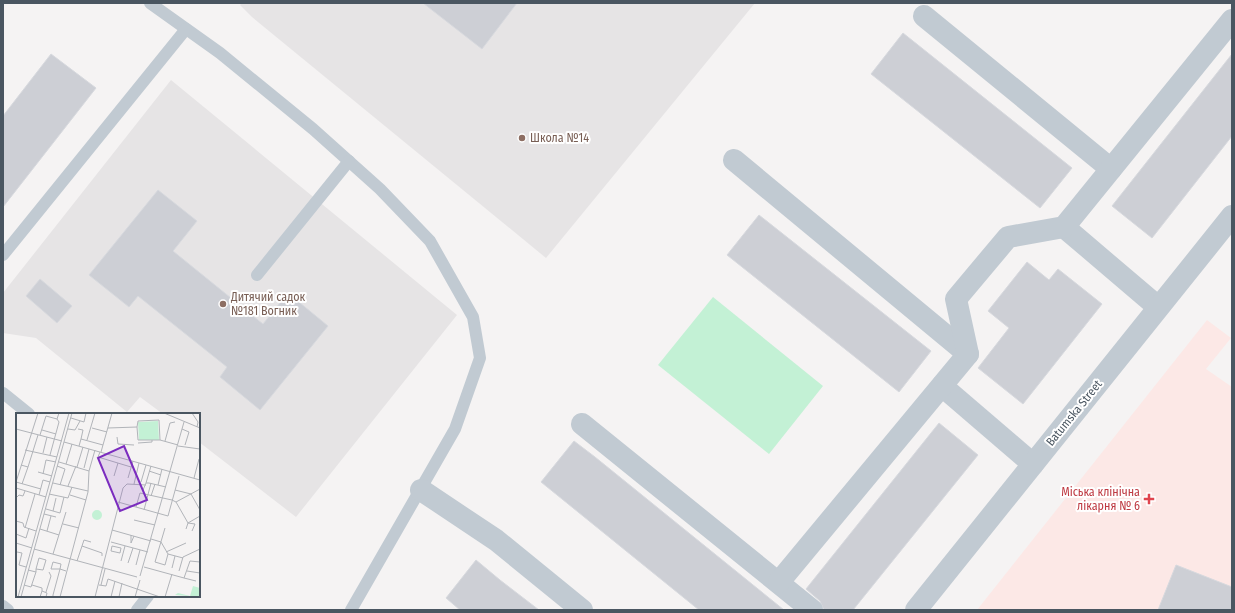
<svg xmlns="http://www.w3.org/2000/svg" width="1235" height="613" viewBox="0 0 1235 613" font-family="'Fira Sans Condensed',sans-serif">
  <rect width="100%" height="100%" fill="#f5f3f3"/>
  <g fill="#e6e4e5">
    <polygon points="242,3 755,3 546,258 252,17 240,5"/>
    <polygon points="171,80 457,315 296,517 199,442 199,414 163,414 140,397 127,412 36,338 3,333 3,293"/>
  </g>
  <polygon fill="#fce8e6" points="1207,320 1231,338 1206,369 1232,387 1232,610 977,610"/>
  <polygon fill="#c3f1d5" points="713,297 823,386 769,454 658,365"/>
  <g fill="#cdcfd5" stroke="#d7d9de">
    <polygon points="423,3 517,3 482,49"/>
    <polygon points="903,33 1072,168 1040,208 871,74"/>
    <polygon points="51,54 96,88 3,207 3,116"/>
    <polygon points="1232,54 1232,136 1152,238 1112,206"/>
    <polygon points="158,190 197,221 173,251 263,324 288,293 328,326 260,410 220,377 227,367 138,296 129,307 89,275"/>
    <polygon points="759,215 931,351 899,392 727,255"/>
    <polygon points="1027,262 1049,280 1058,269 1102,304 1023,404 978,368 1009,328 988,311"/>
    <polygon points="40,279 72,306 57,323 26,296"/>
    <polygon points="939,423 978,455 853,610 824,610 820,601 806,589"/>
    <polygon points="574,441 595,457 784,610 699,610 541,482"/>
    <polygon points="476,560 500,580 539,610 460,610 446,598"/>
    <polygon points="1176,565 1232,587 1232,610 1158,610"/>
  </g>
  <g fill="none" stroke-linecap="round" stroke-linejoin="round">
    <g stroke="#c1cad2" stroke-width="12">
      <polyline points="150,3 220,53 313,129 380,189 430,241 473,317 480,358 455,429 351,610"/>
      <polyline points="3,255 186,29"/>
      <polyline points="257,275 349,161"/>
      <polyline points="3,393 29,414"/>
      <polyline points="3,606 8,610"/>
      <polyline points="137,610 148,596"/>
    </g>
    <g stroke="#c1cad2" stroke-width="22">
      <polyline points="924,16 1111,169"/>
      <polyline points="734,160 968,354"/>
      <polyline points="1064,227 1158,307"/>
      <polyline points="942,386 1033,464"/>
      <polyline points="582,424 812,610"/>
      <polyline points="421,490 496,540 582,610"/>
      <polyline points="779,582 968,354 956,299 1008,237 1064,227 1232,20"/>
      <polyline points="916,610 1232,216"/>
    </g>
  </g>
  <g fill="#8d6e63" stroke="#fff" stroke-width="1.5">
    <circle cx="522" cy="138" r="4"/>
    <circle cx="223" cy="304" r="4"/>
  </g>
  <path fill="#e0444e" stroke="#fff" stroke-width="1.5" d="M1147 493h4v4h4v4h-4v4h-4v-4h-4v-4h4z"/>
  <g text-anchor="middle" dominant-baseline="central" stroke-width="4" stroke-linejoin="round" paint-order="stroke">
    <g font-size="12" fill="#785e54" stroke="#fff" text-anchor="start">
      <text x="530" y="138">Школа №14</text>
      <text x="231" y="297">Дитячий садок<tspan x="231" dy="14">№181 Вогник</tspan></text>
    </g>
    <g font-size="12" fill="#4a5661" stroke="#fff">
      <text transform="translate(1074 413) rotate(-51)">Batumska Street</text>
    </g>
    <g font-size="12" fill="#be3a42" stroke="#fff" text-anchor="end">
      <text x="1140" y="492">Міська клінічна<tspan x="1140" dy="14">лікарня № 6</tspan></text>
    </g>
  </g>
  <g transform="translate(16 413)">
    <rect width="184" height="184" fill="#f5f3f3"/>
    <path d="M 142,8 L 143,27 L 123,27 L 122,9 ZM76 102a5 5 0 1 1 10 0a5 5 0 1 1-10 0ZM 177,173 L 184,175 L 184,184 L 159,182 L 162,180 L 174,183 Z" fill="#c3f1d5"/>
    <path fill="none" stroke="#b1b4b9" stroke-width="1" d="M 148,0 L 184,15M 176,0 L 182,9 L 181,14M 55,5 L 68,9 L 70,0M 121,14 L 122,8 L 143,7 L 144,27M 76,15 L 91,19M 92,15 L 121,14 L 122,27 L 144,27 L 162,32M 0,16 L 46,28M 52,16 L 59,17 L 64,8M 62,16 L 67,17 L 65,26M 166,16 L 173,19 L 169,32M 26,17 L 40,21M 24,22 L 30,3 L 41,6 L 43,0M 101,24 L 102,31 L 118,32M 71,27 L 79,0M 149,28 L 154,10 L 159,9M 48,29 L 184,67M 122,30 L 136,29 L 136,27M 63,33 L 65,26 L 87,32M 162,33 L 184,36M 9,37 L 41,44M 84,39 L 82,44 L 115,54M 85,39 L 96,0M 27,40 L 31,24M 34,42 L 43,9 L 41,6M 43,49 L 73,58M 50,51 L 56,31M 5,52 L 12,54 L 6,71M 41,53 L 49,56 L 44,72M 12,54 L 22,22M 61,54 L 67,34M 68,55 L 73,36M 133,58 L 145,62M 22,59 L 36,63M 27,61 L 30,47 L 40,49M 98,63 L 102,50M 112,65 L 117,48M 178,65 L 183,46M 0,69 L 22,0M 0,69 L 25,76M 125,69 L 130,52M 37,70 L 72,78M 130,70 L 135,53M 118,71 L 123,50M 142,72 L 146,56M 52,73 L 60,53M 0,75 L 30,84M 127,77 L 130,70 L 133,70 L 150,74M 159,77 L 175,81 L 184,97M 33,81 L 52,85 L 56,74M 23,82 L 27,67 L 34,69M 54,82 L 70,87M 135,83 L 139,71M 0,85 L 3,82 L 7,83 L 9,78M 102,89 L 152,103 L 163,63M 160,89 L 184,76M 120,94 L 124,80 L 156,87 L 160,89 L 172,110 L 170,116M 30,96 L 37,98 L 40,85M 128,97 L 135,70M 37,98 L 44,100 L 48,84M 28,101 L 40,104M 118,107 L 139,112M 0,108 L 7,110 L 8,114 L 20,118M 47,111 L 63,115M 9,115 L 19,81M 149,115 L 139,149 L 149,152 L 152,141 L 167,145M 24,116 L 43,122M 96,117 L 135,128M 31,118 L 35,103M 176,118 L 179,111 L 172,110 L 184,103M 0,121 L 10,125 L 13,115M 115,122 L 115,130 L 118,123M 135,126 L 145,129 L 152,141M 95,129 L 132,139M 0,130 L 16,135M 66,133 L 86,140 L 86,143M 96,133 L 105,135 L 104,140 L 95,138 ZM 18,136 L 121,164M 1,139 L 6,140 L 3,152 L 10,154M 150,139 L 170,130M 37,141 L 50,99M 61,148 L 68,127 L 75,129M 105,148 L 109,133M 112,150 L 117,135M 120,152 L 124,137M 128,154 L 168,165 L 174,148 L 184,149M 156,155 L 159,143M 12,157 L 20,159 L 20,156 L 23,145 L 30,147 L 27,157 L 20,156M 163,158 L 167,144 L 184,136M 171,158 L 184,160M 124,163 L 168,9M 168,165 L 180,168M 8,172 L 15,174 L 20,159M 16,172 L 26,175 L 26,178M 83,172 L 90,173 L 92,166 L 144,184M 85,172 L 89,156M 30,179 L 35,163 L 33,159M 2,184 L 53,0M 5,184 L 56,0M 24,184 L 26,178 L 31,180 L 30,184M 37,184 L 37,182 L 44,156 L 45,151 L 37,149 L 35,156 L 44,156 L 50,158M 44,184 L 72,79 L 73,58 L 79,37M 79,184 L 107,75 L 111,71 L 130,72M 95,184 L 99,168M 103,184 L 106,170M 119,184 L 124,167M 149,184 L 156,161"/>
    <path fill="#7b2cbf" fill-opacity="0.15" stroke="#7b2cbf" stroke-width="2" d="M 108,33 L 131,87 L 104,98 L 82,45 Z"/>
    <rect width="184" height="184" fill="none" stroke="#4a5661" stroke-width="2"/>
  </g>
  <rect width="1235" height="613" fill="none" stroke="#4a5661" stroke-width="8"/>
</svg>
